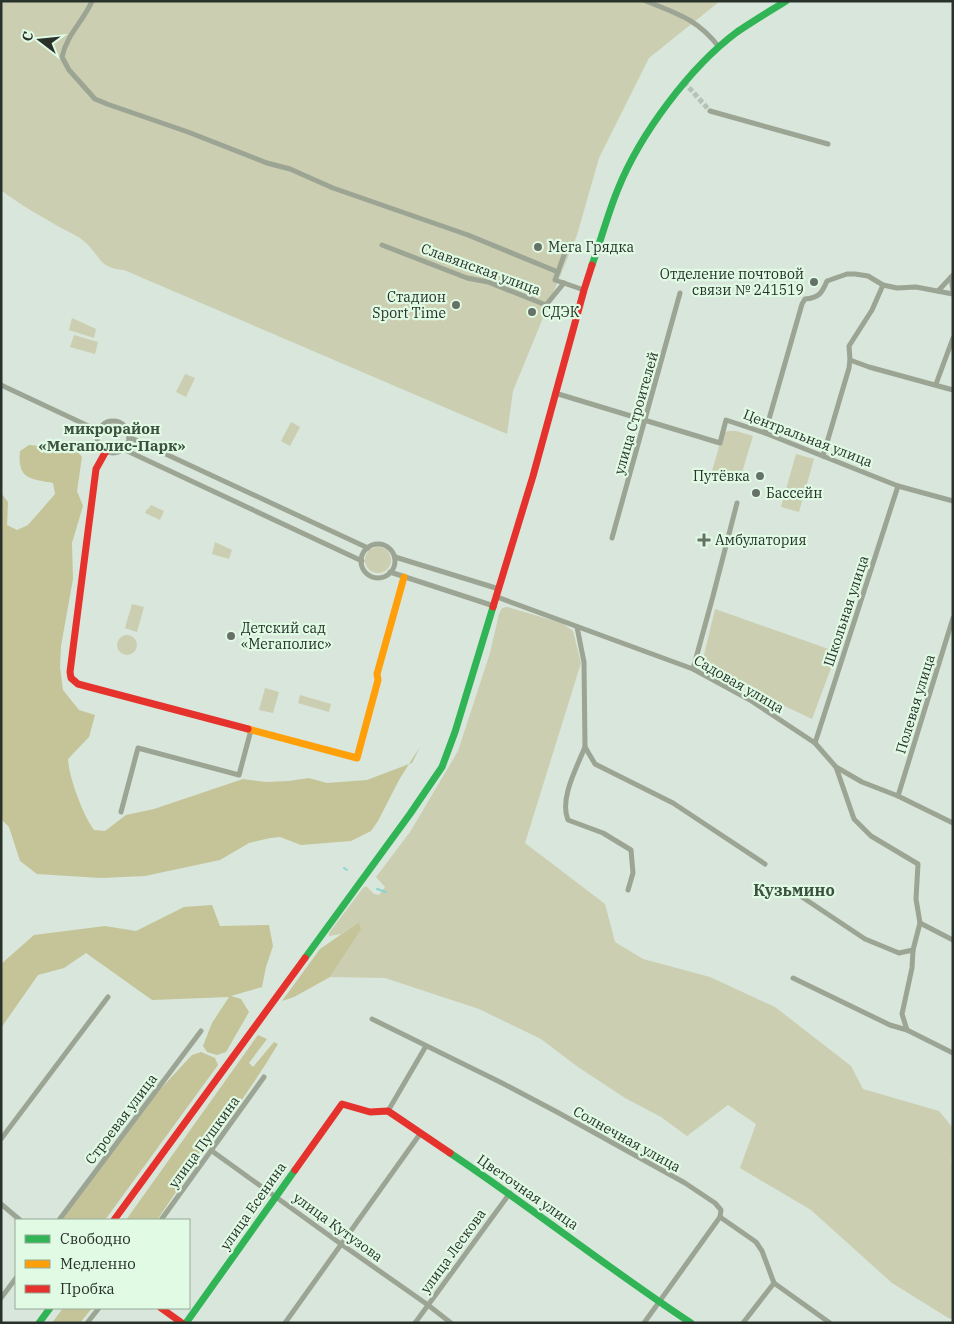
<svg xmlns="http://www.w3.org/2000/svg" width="954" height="1324" viewBox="0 0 954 1324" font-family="'IBM Plex Serif',serif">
  <rect width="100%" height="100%" fill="#d9e6db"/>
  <g fill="#cbceb0">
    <path d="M 1,1 L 720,1 L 649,58 L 599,158 L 577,235 L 513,391 L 507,434 L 124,270 C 99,268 101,257 85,242 C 78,236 69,232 61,228 C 41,216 20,205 1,190 Z"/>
    <polygon points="72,318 96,329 94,338 69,330"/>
    <polygon points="74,335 98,342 95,354 70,347"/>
    <polygon points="185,374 195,378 186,397 176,392"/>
    <polygon points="291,422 300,427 290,446 281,441"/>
    <polygon points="728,431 736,431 753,436 740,479 712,471 723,433"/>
    <polygon points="796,454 814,459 799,512 781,507"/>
    <polygon points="151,505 164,511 160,520 145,513 147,509 148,509"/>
    <polygon points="215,542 232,550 229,559 212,554"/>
    <circle cx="378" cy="560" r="13"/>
    <polygon points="132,604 144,607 137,632 125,628"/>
    <polygon points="507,607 562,623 573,631 581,663 525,843 605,904 615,942 643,959 710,977 775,1007 851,1066 863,1089 939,1111 953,1128 953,1153 951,1161 953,1163 953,1318 950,1319 892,1283 811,1210 740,1168 756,1124 728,1105 687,1136 661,1117 625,1098 578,1067 541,1039 479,1009 385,978 330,977 361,928 359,922 341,934 329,936 329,933 363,888 366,886 374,894 379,895 385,887 376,877 410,832 458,751 490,653 499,614 502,608"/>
    <polygon points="715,609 837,652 812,719 711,671 704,658 704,655"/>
    <circle cx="127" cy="645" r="10"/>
    <polygon points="265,688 279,692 273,713 259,710"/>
    <polygon points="300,695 331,704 329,712 298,703"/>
  </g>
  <g fill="#c4c498">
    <path d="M 29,445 L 75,449 L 82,457 L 77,491 L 83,506 L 72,543 L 73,579 L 61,646 L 60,667 L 63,690 L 79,710 L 95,715 L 89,737 L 68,759 C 69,778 83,815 94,830 L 105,831 L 126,815 L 154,809 L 243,779 L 266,782 L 289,781 L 309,778 L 327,783 L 367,780 L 409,764 L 420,747 L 412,763 L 409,764 L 399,780 L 378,821 L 371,831 L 351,841 L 301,845 L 280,837 L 270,838 L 249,843 L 220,860 L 145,876 L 101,878 L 37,874 L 20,861 L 9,827 L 1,819 L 1,493 L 8,502 L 7,525 L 17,530 L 28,525 L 55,494 L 53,483 C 30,479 17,479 20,451 Z"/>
    <polygon points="212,905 220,926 269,925 273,946 266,967 262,987 231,996 241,999 249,1012 226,1052 217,1055 207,1052 203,1046 212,1023 229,997 152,1000 86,953 64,968 38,975 1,1028 1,964 34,935 105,926 136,931 184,907"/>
    <polygon points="359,922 361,929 330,977 294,997 282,1001 320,949"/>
    <path d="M 258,1035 L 267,1039 L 249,1063 L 253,1067 L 274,1042 L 278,1044 C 242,1105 196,1160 158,1219 L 156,1220 L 126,1220 Z"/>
    <polygon points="201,1052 215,1058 218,1065 105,1220 60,1220 152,1098 192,1055"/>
    <polygon points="63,1308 92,1308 80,1323 52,1323"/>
  </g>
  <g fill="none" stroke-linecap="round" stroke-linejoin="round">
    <g stroke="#8ad4d3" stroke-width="2">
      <polyline points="344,868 347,870"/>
      <polyline points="377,889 386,892"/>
    </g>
    <polyline stroke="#b6c2b8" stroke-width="5" stroke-dasharray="5 2.5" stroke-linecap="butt" points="684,82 710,111"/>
    <g stroke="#9ca494" stroke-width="5">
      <path d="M 92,1 C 83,22 67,34 62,57 L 69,70 L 95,99 L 107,104 L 188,132 L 267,163 L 290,169 L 333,188 L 468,235 L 558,272"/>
      <path d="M 646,1 C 678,14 697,19 719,47"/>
      <polyline points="710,111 828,144"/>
      <polyline points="568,244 555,280 584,290"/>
      <polyline points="382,245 467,278 488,282 546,305 564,283"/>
      <polyline points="951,277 953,291"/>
      <polyline points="938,291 953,275"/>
      <polyline points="850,360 869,367 953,390"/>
      <polyline points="936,384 953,338"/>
      <polyline points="1,385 99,431"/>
      <polyline points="555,393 720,443 726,420 765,433 898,486 953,501"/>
      <circle cx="113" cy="437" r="16"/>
      <path d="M 765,433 L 802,304 L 805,299 C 819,298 822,293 827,281 L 847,274 L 855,274 L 868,276 L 883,285 L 897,288 L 916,287 L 953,294"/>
      <polyline points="129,437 368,548"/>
      <polyline points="123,449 362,561"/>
      <polyline points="823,456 849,368 850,360 849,346 872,310 883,285"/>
      <polyline points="612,538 680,293"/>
      <circle cx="378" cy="561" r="17"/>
      <polyline points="395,557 499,589"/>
      <polyline points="390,572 494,606"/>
      <polyline points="497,597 693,669 750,700 815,743 836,767 862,782 898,796 953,823"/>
      <polyline points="577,627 584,662 585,747 595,764 673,803 765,864"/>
      <polyline points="693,669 713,596 737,503"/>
      <polyline points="815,743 898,486"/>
      <path d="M 585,747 C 577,767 559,799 568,820 L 603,833 L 631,850 L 633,873 L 628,890"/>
      <polyline points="836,767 854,819 871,836 918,864 916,899 920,923 913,950 912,968 902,1014 907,1030 953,1053"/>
      <polyline points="898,796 953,618"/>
      <polyline points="121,812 138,748 239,775 251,730"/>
      <polyline points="802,897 865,939 899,953 913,950"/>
      <polyline points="920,923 953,940"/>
      <polyline points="793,978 890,1025 907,1030"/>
      <polyline points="372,1019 502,1083 557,1112 685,1183 715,1203 721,1210 720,1217 756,1242 762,1251 774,1283 830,1323"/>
      <polyline points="388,1111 426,1046"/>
      <polyline points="1,1139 108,997"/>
      <polyline points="212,1151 341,1244 428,1305 451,1323"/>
      <polyline points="1,1204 20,1220"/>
      <polyline points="59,1220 201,1031"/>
      <polyline points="161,1220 264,1077"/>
      <polyline points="1,1298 16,1278"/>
      <polyline points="87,1323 99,1308"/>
      <polyline points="285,1323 420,1134"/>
      <polyline points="415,1323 510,1193"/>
      <polyline points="644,1323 720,1217"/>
      <polyline points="743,1323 774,1283"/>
    </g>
    <g stroke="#30b455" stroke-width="7">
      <path d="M 592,265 C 601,240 608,213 618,189 C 640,134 690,67 737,32 C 753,21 770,11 786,1"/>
      <polyline points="305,958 410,814 442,767 455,732 493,607"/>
      <path d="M 450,1153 C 532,1208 609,1269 691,1323"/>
      <polyline points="39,1323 50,1308"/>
      <polyline points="186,1323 295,1170"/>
    </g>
    <polyline stroke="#ff9f0a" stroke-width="7" points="248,729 357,758 378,680 377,674 404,577"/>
    <g stroke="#e5322d" stroke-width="7">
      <polyline points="106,451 96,469 70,672 71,678 78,684 248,729"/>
      <polyline points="493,607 533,476 584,290 592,265"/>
      <polyline points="295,1170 342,1104 370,1112 388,1111 450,1153"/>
      <polyline points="114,1220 305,958"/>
      <polyline points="161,1308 182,1323"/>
    </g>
  </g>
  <g fill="#667168" stroke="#e0fae4" stroke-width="2">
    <circle cx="538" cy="247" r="5"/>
    <circle cx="814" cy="282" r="5"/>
    <circle cx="456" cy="305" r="5"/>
    <circle cx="532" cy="312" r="5"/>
    <circle cx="760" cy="476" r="5"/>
    <circle cx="756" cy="493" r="5"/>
    <path d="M701.5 532.5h5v5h5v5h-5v5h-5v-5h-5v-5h5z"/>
    <circle cx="231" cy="636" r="5"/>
  </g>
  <g text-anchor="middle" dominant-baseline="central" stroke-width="4.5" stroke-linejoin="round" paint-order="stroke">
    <g font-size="14" fill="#28322a" stroke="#e0fae4" text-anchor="start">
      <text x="548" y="247">Мега Грядка</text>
      <text x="804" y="274" text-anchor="end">Отделение почтовой<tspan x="804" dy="16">связи № 241519</tspan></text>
      <text x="446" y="297" text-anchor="end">Стадион<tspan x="446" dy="16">Sport Time</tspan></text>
      <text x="542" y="312">СДЭК</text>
      <text x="750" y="476" text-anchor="end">Путёвка</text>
      <text x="766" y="493">Бассейн</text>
      <text x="715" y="540">Амбулатория</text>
      <text x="241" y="628">Детский сад<tspan x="241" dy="16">«Мегаполис»</tspan></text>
    </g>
    <g font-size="14" fill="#28322a" stroke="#e0fae4">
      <text transform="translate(481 269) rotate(20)">Славянская улица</text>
      <text transform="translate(636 413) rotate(-74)">улица Строителей</text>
      <text transform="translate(808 438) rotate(21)">Центральная улица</text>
      <text transform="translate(846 611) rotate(-72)">Школьная улица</text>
      <text transform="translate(739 684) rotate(30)">Садовая улица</text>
      <text transform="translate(915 704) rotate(-73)">Полевая улица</text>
      <text transform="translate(121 1119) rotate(-53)">Строевая улица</text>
      <text transform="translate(627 1139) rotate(29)">Солнечная улица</text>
      <text transform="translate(204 1142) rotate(-54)">улица Пушкина</text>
      <text transform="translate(528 1192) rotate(35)">Цветочная улица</text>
      <text transform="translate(253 1206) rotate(-55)">улица Есенина</text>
      <text transform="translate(338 1227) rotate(36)">улица Кутузова</text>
      <text transform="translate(453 1251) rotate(-54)">улица Лескова</text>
    </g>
    <g font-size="15" font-weight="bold" fill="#3b513f" stroke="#e0fae4">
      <text x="112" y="428">микрорайон<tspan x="112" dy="17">«Мегаполис-Парк»</tspan></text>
    </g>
    <g font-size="16" font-weight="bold" fill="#3b513f" stroke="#e0fae4">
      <text x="794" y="890">Кузьмино</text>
    </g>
  </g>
  <rect width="954" height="1324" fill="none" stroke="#28322a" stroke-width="5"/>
  <rect x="15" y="1219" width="175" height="90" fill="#e0fae4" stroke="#96aa9a"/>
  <rect x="25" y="1235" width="25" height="8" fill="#30b455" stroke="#96aa9a"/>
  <text x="60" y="1244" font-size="15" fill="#28322a">Свободно</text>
  <rect x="25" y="1260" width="25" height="8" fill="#ff9f0a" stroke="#96aa9a"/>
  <text x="60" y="1269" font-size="15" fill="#28322a">Медленно</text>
  <rect x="25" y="1285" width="25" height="8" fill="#e5322d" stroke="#96aa9a"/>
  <text x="60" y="1294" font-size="15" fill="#28322a">Пробка</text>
  <g transform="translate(40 40) rotate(286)" stroke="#e0fae4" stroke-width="4" paint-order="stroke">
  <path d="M0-4L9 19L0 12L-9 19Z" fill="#28322a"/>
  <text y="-8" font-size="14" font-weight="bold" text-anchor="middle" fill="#28322a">С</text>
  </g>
</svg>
